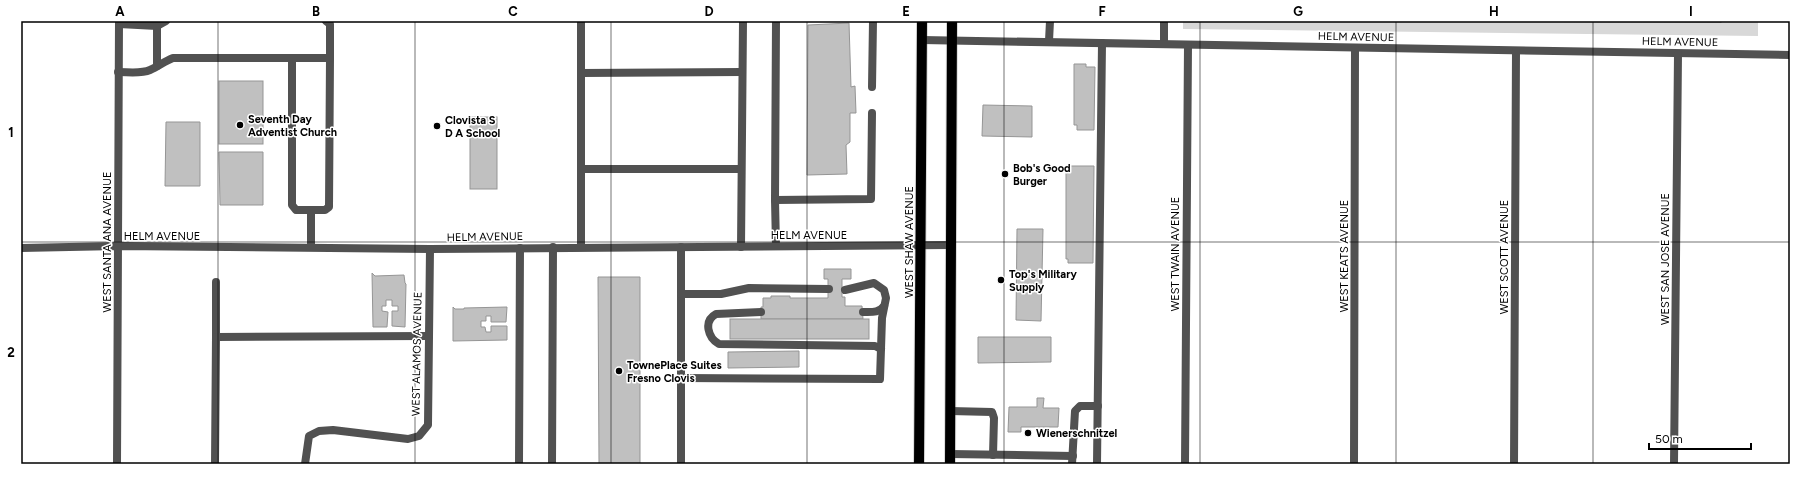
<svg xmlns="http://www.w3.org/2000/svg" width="1811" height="485" viewBox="0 0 1811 485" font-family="Figtree,sans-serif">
  <rect width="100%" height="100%" fill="#fff"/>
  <polygon fill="#d8d8d8" points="1183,21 1758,21 1758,36 1183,29"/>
  <polygon fill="#9f9f9f" points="1418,21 1723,21 1721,23"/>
  <g fill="#c0c0c0" stroke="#959595">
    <polygon points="849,23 851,87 855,86 856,113 850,113 850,142 846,145 847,174 807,175 808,25"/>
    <polygon points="1074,64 1086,64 1086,67 1095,67 1094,130 1077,130 1077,125 1074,125"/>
    <rect x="219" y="81" width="44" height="63"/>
    <polygon points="983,105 1032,106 1032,137 982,136"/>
    <rect x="470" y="117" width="27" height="72"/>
    <polygon points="166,122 200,122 200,186 165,186"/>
    <polygon points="219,152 263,152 263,205 220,205"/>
    <polygon points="1066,166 1094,166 1093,263 1068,263 1068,259 1066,259"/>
    <polygon points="1017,229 1043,229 1041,321 1016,320"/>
    <polygon points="824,269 851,269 851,279 842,279 842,297 845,297 845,306 862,306 863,319 761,319 761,307 763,307 763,298 771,298 771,296 790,296 790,298 828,298 828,279 824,279"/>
    <polygon points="372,273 375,276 404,275 405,283 406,284 405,327 392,326 392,311 398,311 398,306 392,306 392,300 386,300 386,306 382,306 382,311 388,312 387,327 373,327"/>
    <polygon points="598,277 640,277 640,464 599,464"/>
    <polygon points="453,307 455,309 464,309 464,308 507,307 506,322 491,322 491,316 486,316 486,321 481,321 481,327 485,327 486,332 491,332 491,326 507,326 507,340 453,341"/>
    <rect x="730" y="319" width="139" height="20"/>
    <polygon points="978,337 1051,337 1051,362 978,363"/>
    <polygon points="799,351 799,367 728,368 728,352"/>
    <polygon points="1037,398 1044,398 1043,408 1059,408 1058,427 1021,427 1021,432 1008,432 1009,407 1037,407"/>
  </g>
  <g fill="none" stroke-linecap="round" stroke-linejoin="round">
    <g stroke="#dbdbdb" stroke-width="12">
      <g id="primary">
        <polyline points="919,464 922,21"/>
        <polyline points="950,464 952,21"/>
      </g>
    </g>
    <g stroke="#515151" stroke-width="8">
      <polyline points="776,21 775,200 871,199 872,113"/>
      <polyline points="119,24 157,26 166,21"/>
      <polyline points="157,26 157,66"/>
      <polyline points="1049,41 1050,21"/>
      <polyline points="1164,44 1164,21"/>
      <polyline points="292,58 292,205 296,210 325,210 329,207 330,58"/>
      <path d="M 118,72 C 129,72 141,74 150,70 C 159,66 165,61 173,58 L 330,58 L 330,24 L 326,21"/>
      <polyline points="581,73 742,72"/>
      <polyline points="872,87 873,21"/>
      <polyline points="581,169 741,169"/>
      <polyline points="775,200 776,246"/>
      <polyline points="311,210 311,247"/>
      <polyline points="581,247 581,21"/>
      <polyline points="681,247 681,464"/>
      <polyline points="741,247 743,21"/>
      <polyline points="216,282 216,337"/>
      <polyline points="681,294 721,294 749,288 829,289"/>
      <path d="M 761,312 L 716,314 C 703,321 708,338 719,344 L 875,346 L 881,349"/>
      <path d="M 863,312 C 872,312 879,313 884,306"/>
      <polyline points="681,378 880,379 882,318 886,298 884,290 874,283 845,290"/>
      <polyline points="950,411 992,412 994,418 993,455"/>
      <polyline points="950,454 1073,456"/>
      <polyline points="215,464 216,337 429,336"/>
      <polyline points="519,464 520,248"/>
      <polyline points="552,464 553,247"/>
      <polyline points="1072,464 1075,411 1080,406 1098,406"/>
      <polyline points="1097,464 1102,43"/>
    </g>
    <g stroke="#515151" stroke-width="8">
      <polyline points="922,40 1790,55"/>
      <polyline points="21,248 118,246 430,249 950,245"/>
      <polyline points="117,464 119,21"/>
      <polyline points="305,464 309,436 319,431 333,430 408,439 419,436 428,425 430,249"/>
      <polyline points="1185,464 1188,45"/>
      <polyline points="1354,464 1355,48"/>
      <polyline points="1514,464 1516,51"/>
      <polyline points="1674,464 1678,54"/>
    </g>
    <use href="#primary" stroke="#000" stroke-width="10"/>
  </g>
  <path fill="none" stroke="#000" stroke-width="1" stroke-opacity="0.55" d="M 218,21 L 218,464M 415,21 L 415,464M 611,21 L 611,464M 807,21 L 807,464M 1004,21 L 1004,464M 1200,21 L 1200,464M 1396,21 L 1396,464M 1593,21 L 1593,464M 21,242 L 1790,242"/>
  <g fill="#000" stroke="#fff" stroke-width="1.5">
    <circle cx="240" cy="125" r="4"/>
    <circle cx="437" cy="126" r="4"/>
    <circle cx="1005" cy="174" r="4"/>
    <circle cx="1001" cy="280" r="4"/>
    <circle cx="619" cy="371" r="4"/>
    <circle cx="1028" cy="433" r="4"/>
  </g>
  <g text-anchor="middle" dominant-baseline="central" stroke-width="3" stroke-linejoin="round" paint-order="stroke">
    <g font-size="11" fill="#000" stroke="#fff">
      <text transform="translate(1356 37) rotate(1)">HELM AVENUE</text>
      <text transform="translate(1680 42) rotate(1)">HELM AVENUE</text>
      <text x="809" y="235">HELM AVENUE</text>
      <text x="162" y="236">HELM AVENUE</text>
      <text transform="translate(485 237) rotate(-1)">HELM AVENUE</text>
      <text transform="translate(107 242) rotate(-90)">WEST SANTA ANA AVENUE</text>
      <text transform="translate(909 242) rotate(-90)">WEST SHAW AVENUE</text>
      <text transform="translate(1175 254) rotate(-90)">WEST TWAIN AVENUE</text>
      <text transform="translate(1344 256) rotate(-90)">WEST KEATS AVENUE</text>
      <text transform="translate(1504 257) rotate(-90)">WEST SCOTT AVENUE</text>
      <text transform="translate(1665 259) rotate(-90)">WEST SAN JOSE AVENUE</text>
      <text transform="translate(417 354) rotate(-89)">WEST ALAMOS AVENUE</text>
    </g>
    <g font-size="11" font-weight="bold" fill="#000" stroke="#fff" text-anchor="start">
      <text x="248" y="119">Seventh Day<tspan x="248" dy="13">Adventist Church</tspan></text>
      <text x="445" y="120">Clovista S<tspan x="445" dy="13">D A School</tspan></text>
      <text x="1013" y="168">Bob's Good<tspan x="1013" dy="13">Burger</tspan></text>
      <text x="1009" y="274">Top's Military<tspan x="1009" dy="13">Supply</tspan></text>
      <text x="627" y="365">TownePlace Suites<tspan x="627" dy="13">Fresno Clovis</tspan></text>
      <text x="1036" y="433">Wienerschnitzel</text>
    </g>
  </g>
  <rect width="1811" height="485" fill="none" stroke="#ffffff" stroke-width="44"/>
  <path d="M1649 443v6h102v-6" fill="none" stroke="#000000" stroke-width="2"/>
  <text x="1655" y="443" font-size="12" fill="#000000" stroke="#ffffff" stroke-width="3" paint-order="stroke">50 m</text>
  <rect x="22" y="22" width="1767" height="441" fill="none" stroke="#000" stroke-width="1.5"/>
  <g font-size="13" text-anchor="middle" font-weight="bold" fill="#000">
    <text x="120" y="16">A</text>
    <text x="316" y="16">B</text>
    <text x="513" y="16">C</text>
    <text x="709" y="16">D</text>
    <text x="906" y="16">E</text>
    <text x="1102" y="16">F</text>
    <text x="1298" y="16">G</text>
    <text x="1494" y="16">H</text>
    <text x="1691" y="16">I</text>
    <text x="11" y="137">1</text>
    <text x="11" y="357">2</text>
  </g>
</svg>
